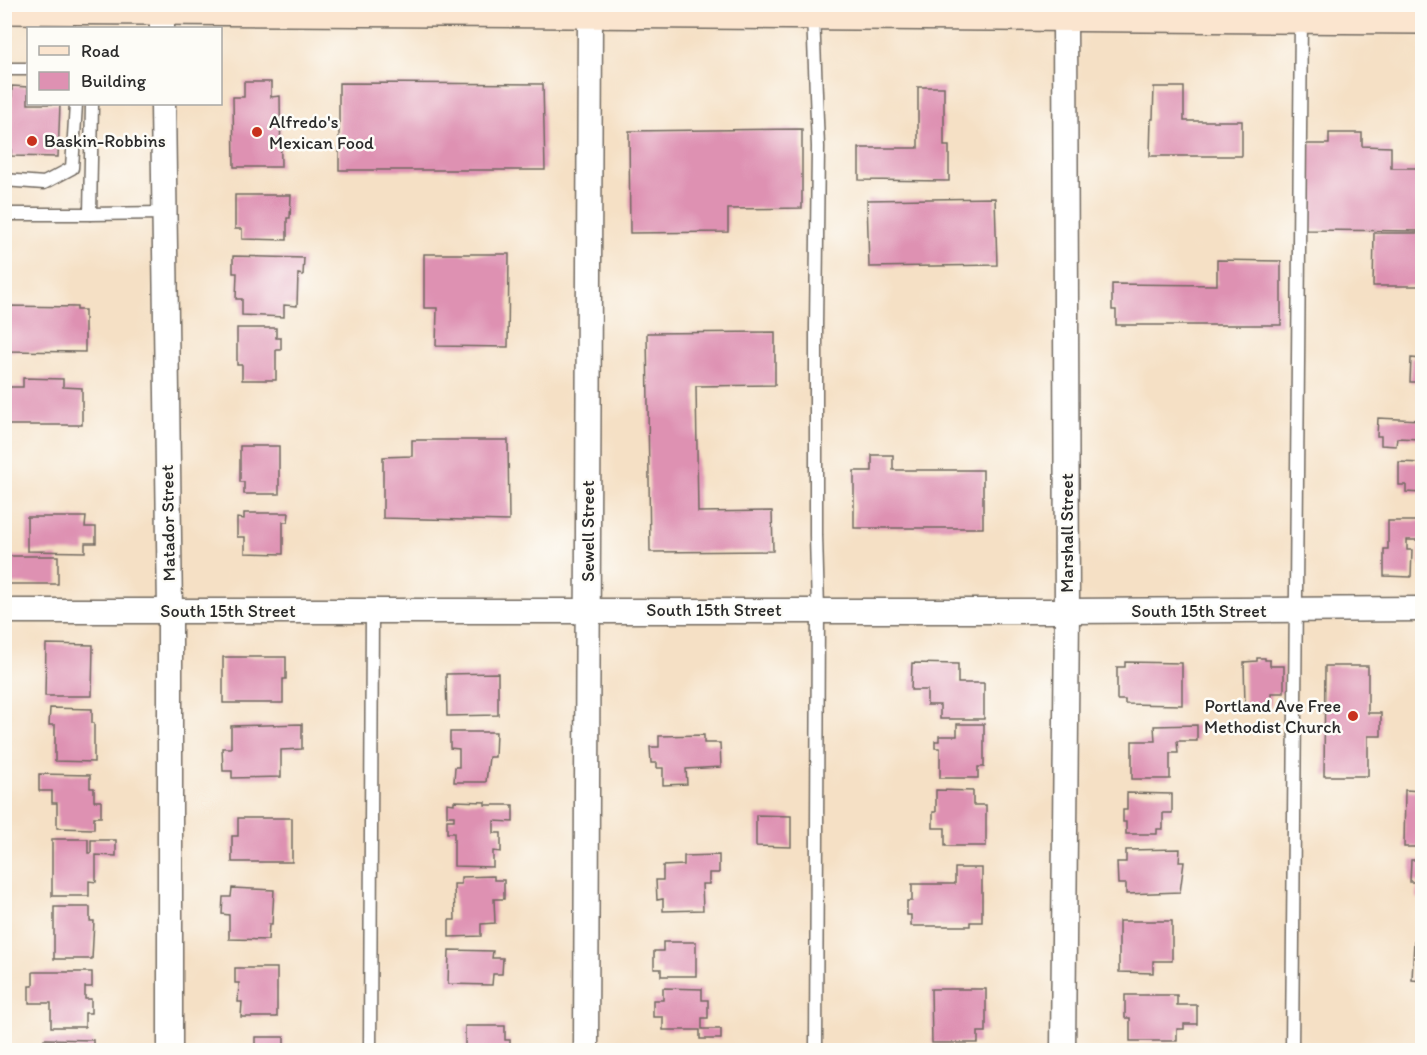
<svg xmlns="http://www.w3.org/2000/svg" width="1427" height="1055" viewBox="0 0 1427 1055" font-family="Itim,sans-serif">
  <rect width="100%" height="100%" fill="#fdfcf7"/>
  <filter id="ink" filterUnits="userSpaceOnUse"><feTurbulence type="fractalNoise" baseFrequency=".0167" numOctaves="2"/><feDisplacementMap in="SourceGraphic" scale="12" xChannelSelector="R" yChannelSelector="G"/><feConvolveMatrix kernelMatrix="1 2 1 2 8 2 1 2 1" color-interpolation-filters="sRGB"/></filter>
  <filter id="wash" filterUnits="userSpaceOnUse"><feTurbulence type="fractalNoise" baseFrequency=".008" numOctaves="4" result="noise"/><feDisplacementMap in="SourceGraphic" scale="24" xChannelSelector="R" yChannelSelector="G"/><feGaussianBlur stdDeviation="1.35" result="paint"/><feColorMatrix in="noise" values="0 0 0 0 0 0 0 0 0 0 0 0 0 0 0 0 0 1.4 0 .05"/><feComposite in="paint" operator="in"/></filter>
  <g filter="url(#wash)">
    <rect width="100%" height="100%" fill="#f5e0c5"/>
    <g id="blocks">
      <g fill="#de91b2">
        <polygon points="244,82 271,82 271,97 280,96 281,167 234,167 233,97 244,97"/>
        <polygon points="339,83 543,84 545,170 339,170"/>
        <polygon points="12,86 28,87 28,104 60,104 58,157 11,156"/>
        <polygon points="918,87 944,87 944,146 949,146 949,181 859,180 859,148 918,148"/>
        <polygon points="1154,87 1184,87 1184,121 1242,121 1242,156 1150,156 1151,119 1153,119"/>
        <polygon points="802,129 802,208 728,209 728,232 630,233 629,131"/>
        <polygon points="1329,133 1362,133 1362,146 1391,147 1391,168 1422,168 1422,231 1305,230 1306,144 1329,144"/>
        <polygon points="235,195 291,195 290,218 287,218 287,240 242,239 242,229 235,229"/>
        <polygon points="995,198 997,265 869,267 867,200"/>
        <polygon points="1374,233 1422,233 1422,286 1373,286"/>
        <polygon points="424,254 509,254 508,347 436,346 437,308 424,308"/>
        <polygon points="233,256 304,258 303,275 298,274 297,306 284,305 284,317 242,315 242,299 236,299 237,273 233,273"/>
        <polygon points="1217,260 1281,261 1281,325 1116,325 1116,310 1112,310 1112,284 1217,285"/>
        <polygon points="4,306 77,307 77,310 85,310 85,352 4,351"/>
        <polygon points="237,328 276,328 276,338 281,338 281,350 276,350 276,380 242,380 242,365 237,365"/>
        <polygon points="775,332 775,385 696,386 698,512 772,511 773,551 650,552 647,333"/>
        <polygon points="1411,358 1422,359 1422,382 1410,382"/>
        <polygon points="23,378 63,379 63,387 82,388 82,425 4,425 4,387 23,387"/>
        <polygon points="1420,415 1422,415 1422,445 1420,445 1420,439 1397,438 1396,446 1381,445 1381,436 1377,436 1378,418 1420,420"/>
        <polygon points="412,440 508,440 509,521 383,518 383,457 412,456"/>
        <polygon points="240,446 279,446 279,494 244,494 244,482 240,482"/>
        <polygon points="872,455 893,455 893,470 983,470 983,528 854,528 854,471 872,471"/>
        <polygon points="1399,462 1422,463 1422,493 1406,492 1406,485 1399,485"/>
        <polygon points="244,513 289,513 288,522 283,522 283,554 245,553 245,537 237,537 237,518 244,519"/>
        <polygon points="27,517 86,517 85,527 96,527 96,543 85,543 85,552 27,551"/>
        <polygon points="1388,521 1422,521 1422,566 1419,566 1419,540 1407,540 1407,550 1412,550 1411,577 1384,576 1384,549 1388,549"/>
        <rect x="4" y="556" width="54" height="28"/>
        <polygon points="46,644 93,645 92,696 45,696"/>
        <polygon points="223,657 286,657 286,679 283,679 283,703 223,703"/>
        <polygon points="1257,658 1265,658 1265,660 1270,660 1270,666 1284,666 1284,693 1271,693 1271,706 1245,706 1244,662 1257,661"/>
        <polygon points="1125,662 1182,663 1182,705 1125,704 1125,700 1117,700 1117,667 1125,667"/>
        <polygon points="912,663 958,664 958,683 984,683 984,719 940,719 940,705 927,705 927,690 911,690"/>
        <polygon points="1325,666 1368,666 1368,713 1381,713 1381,736 1368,736 1368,776 1324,776"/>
        <polygon points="498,673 498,715 447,716 446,674"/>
        <polygon points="50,708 92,709 92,723 94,723 94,762 55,761 55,725 49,725"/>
        <polygon points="302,724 302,749 281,750 281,777 232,778 232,771 223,771 222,748 231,748 231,726"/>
        <polygon points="957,724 984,724 984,767 978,767 978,778 940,778 940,748 935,748 935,741 939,741 939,736 957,736"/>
        <polygon points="1197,725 1197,741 1177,741 1178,753 1170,753 1170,779 1132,779 1132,741 1155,741 1154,726"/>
        <polygon points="450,732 496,732 495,757 489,757 486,782 454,782 455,767 459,767 459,749 450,748"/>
        <polygon points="704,735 704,743 720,743 721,767 686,769 687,784 663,785 663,768 657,768 657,763 651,763 650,747 659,747 659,736"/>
        <polygon points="39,774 90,775 90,788 94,788 94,801 101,801 101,817 94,817 94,829 57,828 57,803 52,803 52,791 39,791"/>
        <polygon points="936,790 973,791 973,805 986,805 986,846 945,846 945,828 933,828 933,812 936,812"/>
        <polygon points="1405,790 1422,791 1422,847 1404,847"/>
        <polygon points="1127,793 1172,794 1172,813 1163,813 1163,829 1157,829 1157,834 1126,834 1126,822 1123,822 1123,810 1127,810"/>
        <polygon points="454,801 485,802 485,805 513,805 513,822 494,821 494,833 501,833 501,852 493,851 493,867 454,866 454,833 447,833 447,820 454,820 454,816 447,816 447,803 454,804"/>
        <polygon points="756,815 791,816 791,847 756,846"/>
        <polygon points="238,818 292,818 292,862 232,862 232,836 238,836"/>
        <polygon points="52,839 88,839 88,853 91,853 91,840 116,840 116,856 96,855 96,882 89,881 89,896 52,896"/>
        <polygon points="1180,849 1179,862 1184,862 1180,892 1126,894 1126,884 1118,884 1117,862 1126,862 1126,850"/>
        <polygon points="719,855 719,873 709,873 709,884 702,884 703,910 663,911 663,899 657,900 656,880 663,880 663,866 684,865 684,856"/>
        <polygon points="1411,860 1422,860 1422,899 1417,898 1418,882 1410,882"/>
        <polygon points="955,868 982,868 982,922 970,922 970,926 911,926 911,915 907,915 907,901 912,901 912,884 955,884"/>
        <polygon points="494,876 494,880 504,880 504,899 494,899 495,923 481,924 481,936 449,937 449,920 455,920 454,884 461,884 461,877"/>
        <polygon points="232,888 274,890 272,924 269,924 268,940 229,939 229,915 222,914 223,897 231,897"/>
        <polygon points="54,907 90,907 90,921 94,921 92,959 54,959"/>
        <polygon points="1119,921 1172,921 1172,961 1153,961 1153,973 1119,972"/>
        <polygon points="1420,935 1422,935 1422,981 1412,980 1414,941 1420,941"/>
        <polygon points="663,942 696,942 696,976 661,976 661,969 654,969 654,951 663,951"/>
        <polygon points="449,950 493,951 492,958 503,958 502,974 493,974 492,985 448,984"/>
        <polygon points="235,968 277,968 277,1017 241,1017 242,1002 238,1002 239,983 235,983"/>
        <polygon points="33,972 92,972 92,987 85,987 85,999 91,999 91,1013 85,1013 85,1027 51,1027 51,1003 29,1003 29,986 33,986"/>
        <polygon points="663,988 702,989 702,1000 708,1000 708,1018 702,1018 702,1029 721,1029 721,1039 700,1039 700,1030 663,1030 663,1017 653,1017 653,1000 663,1000"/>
        <polygon points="931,989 986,989 986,1032 978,1032 978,1043 932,1043"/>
        <polygon points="1125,995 1177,995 1177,1005 1197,1005 1197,1024 1184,1024 1184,1029 1177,1029 1177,1041 1130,1041 1130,1018 1125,1018"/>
        <polygon points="465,1026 505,1026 505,1040 510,1040 510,1050 465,1050"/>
        <polygon points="255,1037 284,1037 284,1050 242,1050 242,1047 255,1047"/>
        <polygon points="44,1039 93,1040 93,1050 50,1050 50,1046 44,1046"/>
      </g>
    </g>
  </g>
  <g filter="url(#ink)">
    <use href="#blocks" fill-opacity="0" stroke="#726a61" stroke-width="1.5"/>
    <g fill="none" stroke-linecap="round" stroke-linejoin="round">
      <g stroke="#726a61" stroke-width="15">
        <g id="lane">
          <polyline points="813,14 818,147 816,328 816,535 818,610 816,1050"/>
          <polyline points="4,69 28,69"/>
          <polyline points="4,180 44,183 72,168 76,104"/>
          <polyline points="4,214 90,214 92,104"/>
          <polyline points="90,214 164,213"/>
          <polyline points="370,1050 372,610"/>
          <polyline points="1292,1050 1301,17"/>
        </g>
      </g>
      <g stroke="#726a61" stroke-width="27">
        <g id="street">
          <polyline points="162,4 162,28"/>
          <polyline points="163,104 170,611 170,1050"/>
          <polyline points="4,611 1067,611 1422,609"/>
          <polyline points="586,1050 590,11"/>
          <polyline points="1063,1050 1067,611 1065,15"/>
        </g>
      </g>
      <g stroke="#726a61" stroke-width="36">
        <polyline id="secondary" points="4,7 1422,17"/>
      </g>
      <use href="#lane" stroke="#fff" stroke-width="12"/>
      <use href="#street" stroke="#fff" stroke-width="24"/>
      <use href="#secondary" stroke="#fbe5cf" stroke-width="33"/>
    </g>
  </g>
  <g fill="#c8321e" stroke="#fdfcf7" stroke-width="2">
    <circle cx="257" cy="132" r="6"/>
    <circle cx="32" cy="141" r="6"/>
    <circle cx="1353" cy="716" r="6"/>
  </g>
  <g text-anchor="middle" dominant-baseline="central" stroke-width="5" stroke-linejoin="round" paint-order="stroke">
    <g font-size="18" fill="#2b2b2b" stroke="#fdfcf7" text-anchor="start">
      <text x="269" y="122">Alfredo's<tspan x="269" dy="21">Mexican Food</tspan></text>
      <text x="44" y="141">Baskin-Robbins</text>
      <text x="1341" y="706" text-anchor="end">Portland Ave Free<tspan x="1341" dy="21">Methodist Church</tspan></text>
    </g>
    <g font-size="18" fill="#2b2b2b" stroke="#fdfcf7">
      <text transform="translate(168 523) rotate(-91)">Matador Street</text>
      <text transform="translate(588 531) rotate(-90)">Sewell Street</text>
      <text transform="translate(1067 533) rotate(-90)">Marshall Street</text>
      <text x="714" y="610">South 15th Street</text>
      <text x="228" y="611">South 15th Street</text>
      <text x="1199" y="611">South 15th Street</text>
    </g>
  </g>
  <rect width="1427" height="1055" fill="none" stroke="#fdfcf7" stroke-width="24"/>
  <rect x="27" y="27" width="195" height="78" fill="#fdfcf7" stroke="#a9a8a5" stroke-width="1.5"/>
  <rect x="39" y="46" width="30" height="9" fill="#fbe5cf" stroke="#a9a8a5" stroke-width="1.5"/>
  <text x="81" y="57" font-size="18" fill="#2b2b2b">Road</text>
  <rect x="39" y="72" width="30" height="18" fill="#de91b2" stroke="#a9a8a5" stroke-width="1.5"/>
  <text x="81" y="87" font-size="18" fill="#2b2b2b">Building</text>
</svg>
